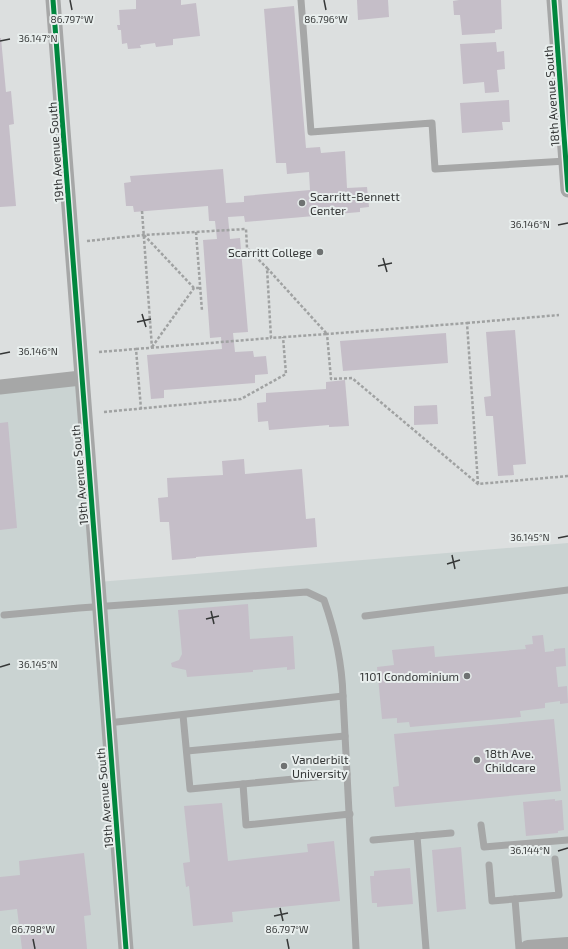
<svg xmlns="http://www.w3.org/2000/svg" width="568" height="949" viewBox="0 0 568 949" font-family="'Exo 2',sans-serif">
  <rect width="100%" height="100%" fill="#dcdfdf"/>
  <polygon fill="#cad3d2" points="81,378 98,582 568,543 568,949 0,949 0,387"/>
  <g fill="#c5bec8">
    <polygon points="136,0 181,0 181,5 196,3 200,36 173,39 173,45 156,47 155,43 140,45 141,48 128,49 127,43 122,44 121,30 118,30 117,25 120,25 119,10 136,9"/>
    <polygon points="357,0 388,0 389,17 358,20"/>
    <polygon points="459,0 501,0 502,29 495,30 495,33 462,35 460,15 454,15 453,1"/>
    <polygon points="294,6 306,148 320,147 321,153 345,151 347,188 367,187 369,207 360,208 360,212 245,222 244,216 228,217 230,239 240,238 248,332 233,333 235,352 253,351 254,357 266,356 268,374 255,375 255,383 164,390 164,398 151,399 147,355 222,349 221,337 210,338 203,240 217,239 215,221 209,221 208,206 134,212 133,206 126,206 124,183 131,182 130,176 223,169 226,203 244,202 244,196 310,190 309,172 287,174 286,163 276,163 264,9"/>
    <polygon points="0,38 1,38 6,92 11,91 14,124 9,125 16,206 0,207"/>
    <polygon points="496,42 497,52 504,51 505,69 497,70 499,92 485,93 484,82 463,84 460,44"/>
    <polygon points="509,100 510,122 502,122 503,130 462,133 460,103"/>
    <polygon points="515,330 526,464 513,465 514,475 498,476 493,416 486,416 484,397 491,396 486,332"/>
    <polygon points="446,333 448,363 343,371 340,341"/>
    <polygon points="345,380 349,426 329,427 329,425 269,430 268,421 258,422 257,403 266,402 266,393 326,389 326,382"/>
    <polygon points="437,405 438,424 414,425 414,406"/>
    <polygon points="8,422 17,528 0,530 0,423"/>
    <polygon points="244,459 245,474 302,469 306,519 315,518 317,547 196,557 196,558 172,560 169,522 160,522 158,498 168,497 167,478 223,475 222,461"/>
    <polygon points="248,604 250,639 293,636 295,669 287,670 287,667 253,670 253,672 187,677 186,670 172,667 171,663 179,660 182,654 178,610"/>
    <polygon points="543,635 545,652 554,651 554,649 565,648 566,666 556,667 558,687 567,686 568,703 560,704 560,701 545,703 545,708 520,711 521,717 410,727 409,722 397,723 397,718 382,719 377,667 394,665 392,650 434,646 435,657 526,649 525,645 533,644 532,636"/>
    <polygon points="554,719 561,791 395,807 393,787 399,786 394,734"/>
    <polygon points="555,799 555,801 562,800 564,830 558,831 558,833 526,836 523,802"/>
    <polygon points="222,803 228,861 308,852 307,844 334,841 340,901 232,912 233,922 193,926 189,886 186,887 183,863 190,862 184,806"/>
    <polygon points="461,847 466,909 437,912 432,850"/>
    <polygon points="84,853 91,915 84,916 87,949 22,949 17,909 0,911 0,877 20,875 19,861"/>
    <polygon points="410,868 413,904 377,907 377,903 372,903 370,876 374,876 374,871"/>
  </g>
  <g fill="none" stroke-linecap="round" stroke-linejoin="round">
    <g stroke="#a0a2a2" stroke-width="2.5" stroke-dasharray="3 2" stroke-linecap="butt">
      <polyline points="142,211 152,348"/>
      <polyline points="196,232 202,311"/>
      <polyline points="144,235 194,288 201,288"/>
      <polyline points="87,241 144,235 246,229 247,248 267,268"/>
      <polygon points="267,268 327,334 271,338"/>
      <polyline points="467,323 559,315"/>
      <polyline points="152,347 194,288"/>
      <polyline points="136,349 271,338"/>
      <polyline points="99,352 136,349 141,409"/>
      <polyline points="104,412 241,399 286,374 283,337"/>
      <polyline points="478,484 467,323 327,334 331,379 352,378 478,484 568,476"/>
    </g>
    <g stroke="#a6a7a7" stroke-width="7">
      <polyline points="301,0 311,132 432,123 435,169 566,161"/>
      <path d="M 4,615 L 79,608 L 307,592 L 324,600 C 335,631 342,663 343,696"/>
      <polyline points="365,616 568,590"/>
      <polyline points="183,715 190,789 347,774"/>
      <polyline points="108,723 343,696 356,949"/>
      <polyline points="187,751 345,736"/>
      <polyline points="243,784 246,825 350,814"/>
      <polyline points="481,825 484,847 568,840"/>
      <polyline points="417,836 451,833"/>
      <polyline points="373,840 417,836 426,949"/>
      <polyline points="489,865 492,901 515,899"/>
      <polyline points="519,949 515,899 559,895 555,859"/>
    </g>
    <g stroke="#a6a7a7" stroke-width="15">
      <polyline points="53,0 126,949"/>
      <polyline points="554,0 568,190"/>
      <polyline points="0,387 81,378"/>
    </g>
    <polyline stroke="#a6a7a7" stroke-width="18" points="528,949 568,946"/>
    <g stroke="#e8eeed" stroke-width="8">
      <g id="cycleway">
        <polyline points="53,0 126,949"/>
        <polyline points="554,0 568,190"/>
      </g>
    </g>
    <use href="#cycleway" stroke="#00873e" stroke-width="5"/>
  </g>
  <path fill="none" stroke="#353737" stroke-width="1.5" d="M 70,0 L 72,10M 324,0 L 326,10M 0,41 L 10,39M 558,225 L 568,223M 383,258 L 387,272M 378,266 L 392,263M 142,314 L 146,327M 137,322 L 151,319M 0,354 L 10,352M 558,538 L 568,536M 452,555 L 455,569M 447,564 L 460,560M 211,611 L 214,624M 206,619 L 219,616M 0,667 L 10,664M 558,851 L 568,848M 280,908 L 283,921M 274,916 L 288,913M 33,939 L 35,949M 287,939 L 289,949"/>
  <g fill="#6f7272" stroke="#e8eeed" stroke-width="1.5">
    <circle cx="302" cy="203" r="4"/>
    <circle cx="320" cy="252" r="4"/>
    <circle cx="467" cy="676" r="4"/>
    <circle cx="477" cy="760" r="4"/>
    <circle cx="284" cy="766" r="4"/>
  </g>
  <g text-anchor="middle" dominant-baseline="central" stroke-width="4" stroke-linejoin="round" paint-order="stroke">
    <g font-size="12" fill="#353737" stroke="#e8eeed">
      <text transform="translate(551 96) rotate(-94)">18th Avenue South</text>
      <text transform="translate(55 152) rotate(-94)">19th Avenue South</text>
      <text transform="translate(79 475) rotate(-95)">19th Avenue South</text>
      <text transform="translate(104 798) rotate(-95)">19th Avenue South</text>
    </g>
    <g font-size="12" fill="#353737" stroke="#e8eeed" text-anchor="start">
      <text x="310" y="196">Scarritt-Bennett<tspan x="310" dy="14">Center</tspan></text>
      <text x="312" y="252" text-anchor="end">Scarritt College</text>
      <text x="459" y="676" text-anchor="end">1101 Condominium</text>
      <text x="485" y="753">18th Ave.<tspan x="485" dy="14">Childcare</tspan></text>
      <text x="292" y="759">Vanderbilt<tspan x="292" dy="14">University</tspan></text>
    </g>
  </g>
  <g font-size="10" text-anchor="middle" fill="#353737" stroke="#e8eeed" stroke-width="4" stroke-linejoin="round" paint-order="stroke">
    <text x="72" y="23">86.797°W</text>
    <text x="326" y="23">86.796°W</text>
    <text x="38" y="42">36.147°N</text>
    <text x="530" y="228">36.146°N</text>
    <text x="38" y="355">36.146°N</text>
    <text x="530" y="541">36.145°N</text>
    <text x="38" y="668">36.145°N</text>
    <text x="530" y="854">36.144°N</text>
    <text x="33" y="933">86.798°W</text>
    <text x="287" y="933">86.797°W</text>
  </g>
</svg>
